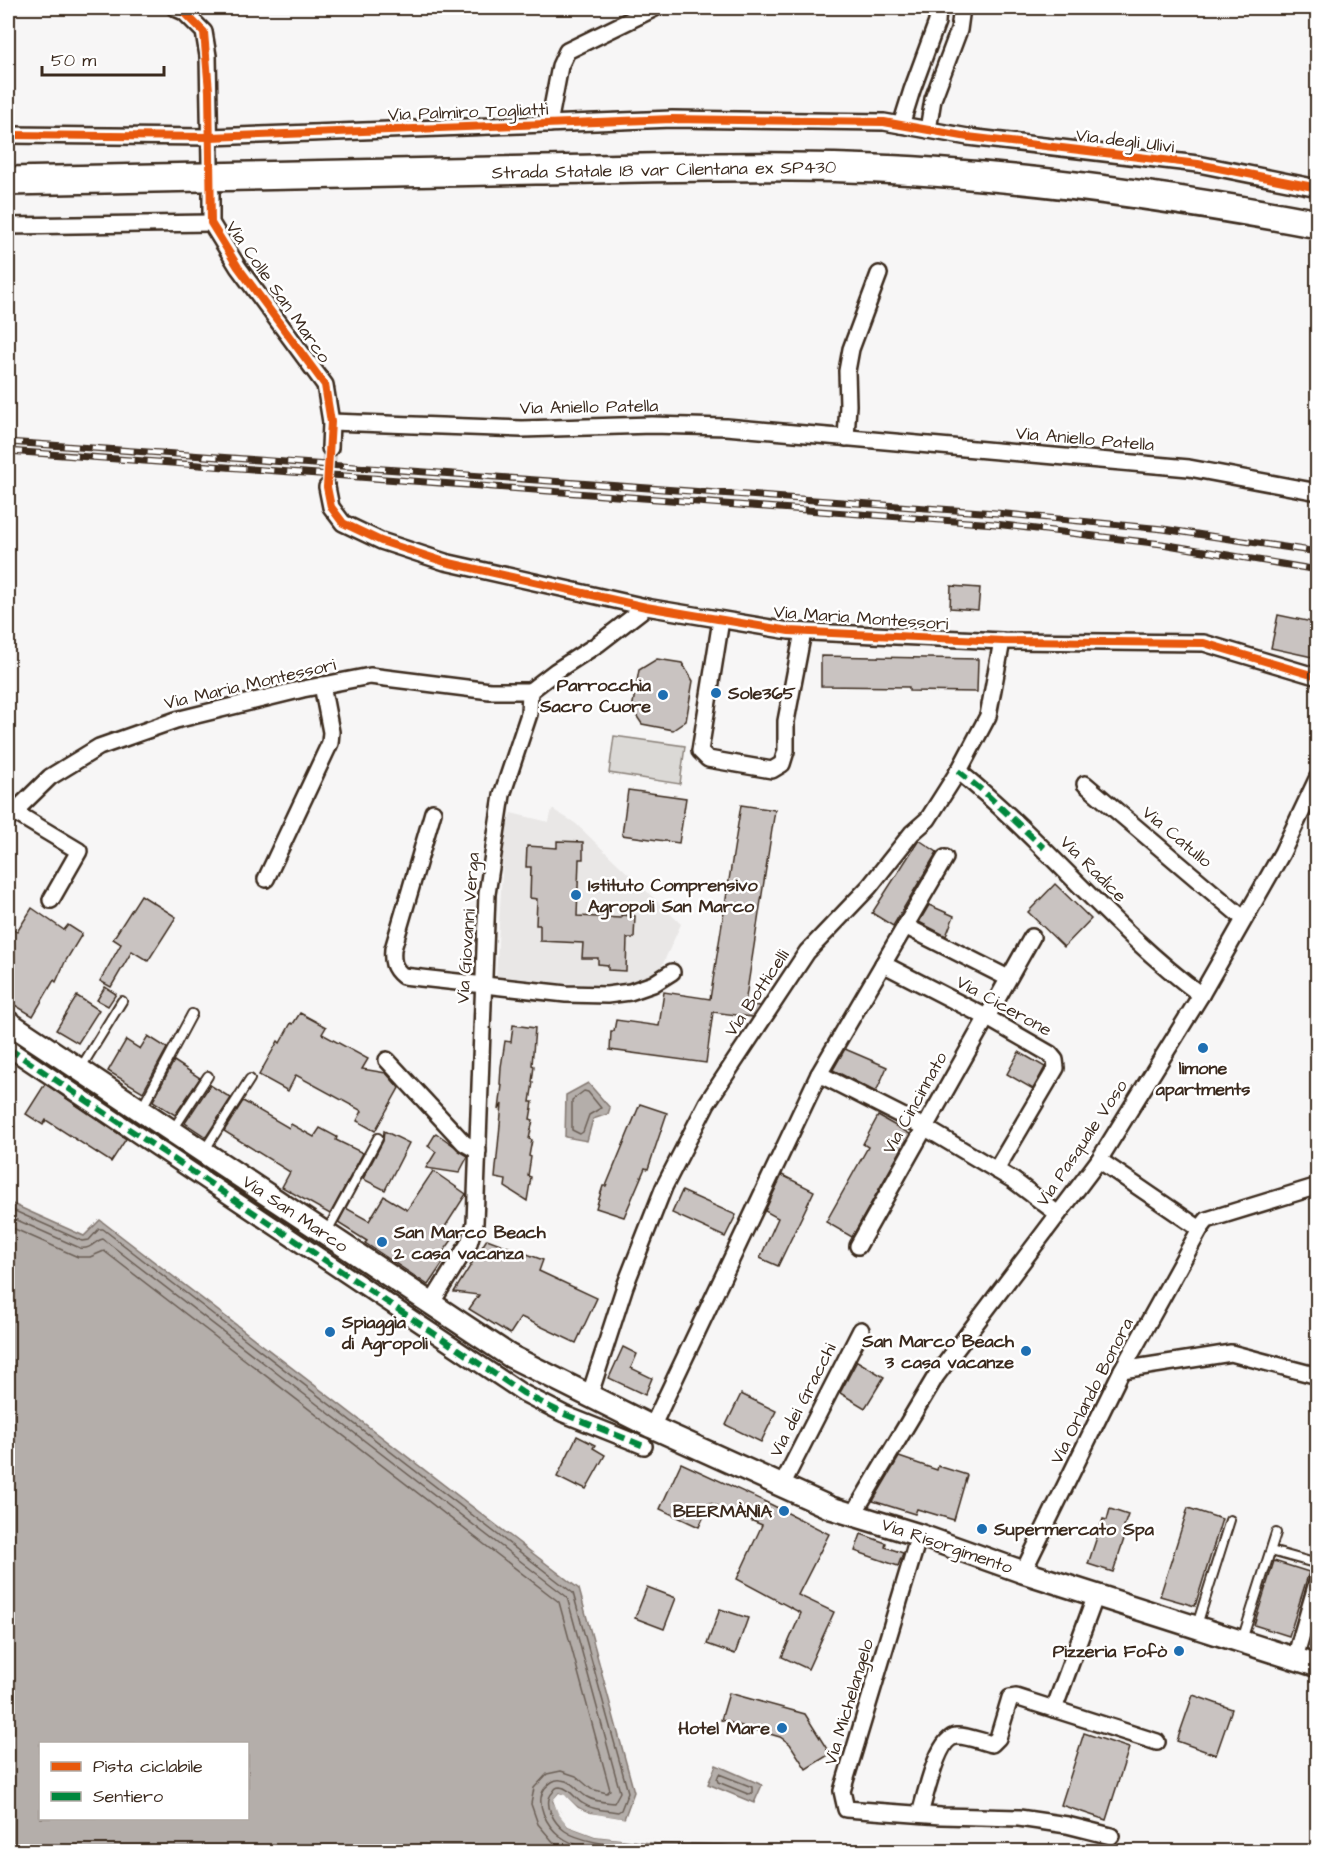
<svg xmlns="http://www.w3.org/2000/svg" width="1325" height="1859" viewBox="0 0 1325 1859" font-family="'Architects Daughter',sans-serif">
  <rect width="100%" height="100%" fill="#f7f6f6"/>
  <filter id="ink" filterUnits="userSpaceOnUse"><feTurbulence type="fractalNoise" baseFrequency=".0167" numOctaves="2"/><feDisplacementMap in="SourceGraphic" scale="12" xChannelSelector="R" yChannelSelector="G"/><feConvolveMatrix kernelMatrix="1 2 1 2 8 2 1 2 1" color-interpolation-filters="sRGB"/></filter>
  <g filter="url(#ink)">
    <polygon fill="#e9e7e6" points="552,809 575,823 681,924 661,968 655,976 626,985 554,983 496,978 504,838 511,813 549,822"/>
    <polygon fill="#dbd9d6" stroke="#8b827a" stroke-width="1.5" points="614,736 685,746 680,784 609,773"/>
    <g fill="#b4aeaa" stroke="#847972" stroke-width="1.5" fill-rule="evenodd">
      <polygon points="588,1083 610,1108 608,1114 593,1119 587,1141 565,1137 566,1095"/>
      <path d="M 8,1202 L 84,1236 L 100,1220 L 579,1589 L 634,1792 L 624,1819 C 609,1816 592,1816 579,1808 C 572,1804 568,1796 559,1793 L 553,1801 L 568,1826 L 595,1836 L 657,1843 L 723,1845 L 775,1851 L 8,1851 ZM 40,1744 L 248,1744 L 248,1818 L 40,1818 Z"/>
      <polygon points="716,1765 762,1785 754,1803 708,1784"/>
    </g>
    <polygon fill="#f7f6f6" points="559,1793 565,1795 578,1808 590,1813 627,1819 623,1822 589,1816 577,1811 560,1797 557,1801 560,1811 570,1823 596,1833 658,1840 690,1841 690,1844 657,1843 595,1836 568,1826 558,1813 553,1800"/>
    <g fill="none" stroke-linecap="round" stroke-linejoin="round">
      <g stroke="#6b5f56" stroke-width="1.5">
        <polygon points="584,1091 588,1092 601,1108 589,1115 583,1132 580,1134 572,1130 572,1100"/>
        <path d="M 8,1208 L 82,1241 L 89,1240 L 99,1229 L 103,1229 L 573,1593 L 628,1792 L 621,1810 L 618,1812 C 606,1810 592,1810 582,1803 C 575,1799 570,1788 560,1787 C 556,1787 555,1789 553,1792 C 542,1803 554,1823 565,1831 C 572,1836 586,1840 595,1842 C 638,1851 684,1846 728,1852"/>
        <path d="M 8,1216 L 80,1248 C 92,1250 95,1240 103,1239 L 567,1597 L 620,1792 L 614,1803 C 605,1802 595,1802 587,1797 C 578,1792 573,1781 561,1780 C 554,1779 550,1783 545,1788 C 534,1803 547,1826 560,1836 C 574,1847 596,1850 613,1852"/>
        <polyline points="8,1226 78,1257 90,1257 104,1251 559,1602 610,1790 607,1793 591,1789 576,1776 561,1771 547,1774 534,1788 531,1804 538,1824 555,1844 572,1852"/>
        <polygon points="719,1774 752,1787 752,1793 748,1794 718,1782 717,1779"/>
      </g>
    </g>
    <g fill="#c9c3c1" stroke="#3b2a1e" stroke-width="1.5">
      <polygon points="951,586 980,588 978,610 950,608"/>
      <polygon points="1278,615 1317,623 1317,658 1271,648"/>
      <polygon points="821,656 978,659 977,692 909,691 909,687 821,686"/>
      <polygon points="657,659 682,663 693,681 686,721 673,730 642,724 632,709 639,670"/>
      <polygon points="628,790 686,798 679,843 622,835"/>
      <polygon points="741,805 775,810 745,1004 760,1006 752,1017 713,1012 706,1063 610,1050 611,1031 614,1031 616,1020 659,1026 664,992 710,999"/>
      <polygon points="919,840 937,852 893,926 872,913"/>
      <polygon points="557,841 583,842 583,859 579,859 577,916 621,918 621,915 635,916 634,938 627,938 626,971 608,970 608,965 598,964 598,958 582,958 583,943 540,941 540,925 536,925 537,899 530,898 531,867 526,867 527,846 557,848"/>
      <polygon points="1055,884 1091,919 1064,947 1028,912"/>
      <polygon points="141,895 176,917 148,961 132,951 111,987 100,981 121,944 113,939"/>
      <polygon points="929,905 954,916 946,936 919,922"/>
      <polygon points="32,908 64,930 68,925 82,934 65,962 56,982 54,980 33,1016 8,1001 8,926 17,932"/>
      <polygon points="105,987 116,994 108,1006 97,1000"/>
      <polygon points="77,996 99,1010 78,1043 56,1030"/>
      <polygon points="300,1013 326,1027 322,1034 368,1059 362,1069 386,1073 399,1088 375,1131 357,1121 362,1111 296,1075 288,1091 259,1075 278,1041 280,1043 291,1023 293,1024"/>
      <polygon points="513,1025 535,1028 532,1065 534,1066 532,1082 533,1082 530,1102 533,1102 530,1119 533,1120 529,1139 532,1140 529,1156 531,1157 528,1176 531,1177 527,1201 505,1187 506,1180 495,1178 502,1104 499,1110 502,1085 500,1084 501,1067 505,1041 511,1042"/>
      <polygon points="148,1036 167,1048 143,1092 108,1071 126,1040 140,1049"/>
      <polygon points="845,1049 887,1067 876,1092 833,1070"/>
      <polygon points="1019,1052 1045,1067 1033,1089 1007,1074"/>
      <polygon points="174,1061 200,1078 175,1115 153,1101"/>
      <polygon points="45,1084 126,1139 111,1162 46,1120 43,1125 26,1114"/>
      <polygon points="210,1085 231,1098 206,1137 185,1123"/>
      <polygon points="243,1101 289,1128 291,1124 314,1137 320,1128 337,1137 336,1140 363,1153 330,1214 282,1187 290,1172 224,1131"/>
      <polygon points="640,1104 667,1113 648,1169 645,1168 624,1217 596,1208 603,1186 606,1186"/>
      <polygon points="878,1116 910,1134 852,1237 826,1222 868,1147 863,1144"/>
      <polygon points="384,1131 409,1143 385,1190 363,1179 383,1141"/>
      <polygon points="436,1133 468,1156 459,1173 426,1168 436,1152 428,1146"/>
      <polygon points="433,1171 466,1194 441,1233 452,1240 444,1251 449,1254 428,1285 365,1243 367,1241 338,1223 346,1208 369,1221 384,1196 407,1210"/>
      <polygon points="782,1175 814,1191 778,1266 760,1258 778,1218 765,1211"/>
      <polygon points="682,1191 736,1215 725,1237 672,1213"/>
      <polygon points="487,1239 543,1260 539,1271 597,1298 576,1343 521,1317 510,1334 469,1309 479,1295 454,1292"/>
      <polygon points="623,1347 637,1354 631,1368 652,1378 645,1395 609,1378"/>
      <polygon points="857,1361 884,1377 865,1408 840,1393"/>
      <polygon points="741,1394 776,1411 761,1442 726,1425"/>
      <polygon points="577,1436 595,1445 593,1448 605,1455 586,1489 578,1485 577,1487 557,1477"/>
      <polygon points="899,1457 937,1470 938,1466 967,1475 954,1520 917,1509 915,1514 873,1501"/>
      <polygon points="681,1463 772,1505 829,1534 798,1595 834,1612 808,1669 782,1657 801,1613 737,1579 762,1525 710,1503 699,1527 660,1509"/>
      <polygon points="1188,1508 1222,1519 1195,1606 1160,1596"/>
      <polygon points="1110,1509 1128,1515 1124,1526 1128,1527 1113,1572 1088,1564 1103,1519 1107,1520"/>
      <polygon points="861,1534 886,1543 885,1547 903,1553 898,1566 855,1551"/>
      <polygon points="1274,1561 1309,1572 1289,1636 1254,1625"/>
      <polygon points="647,1587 676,1598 664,1629 635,1618"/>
      <polygon points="720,1609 748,1618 735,1654 707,1644"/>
      <polygon points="729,1693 805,1714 830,1754 806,1769 790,1744 780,1737 721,1720"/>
      <polygon points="1193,1695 1232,1709 1216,1755 1177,1741"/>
      <polygon points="1084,1733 1129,1748 1106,1820 1061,1805"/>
    </g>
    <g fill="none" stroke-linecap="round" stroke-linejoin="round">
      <polyline stroke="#d1cdcb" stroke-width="15" stroke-dasharray="15 8" stroke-linecap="butt" points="327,487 330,448"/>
      <g stroke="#3b2a1e" stroke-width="12">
        <g id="lane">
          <polyline points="80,1069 122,1001"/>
          <polyline points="142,1108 192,1014"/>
          <polyline points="172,1131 208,1076"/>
          <polyline points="204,1151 250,1079"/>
          <polyline points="326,1233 378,1138"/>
          <polyline points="1271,1551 1318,1564"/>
          <polyline points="1197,1625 1230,1520"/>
          <polyline points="1242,1640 1276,1533"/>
        </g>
      </g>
      <g stroke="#3b2a1e" stroke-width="20">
        <g id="street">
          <polyline points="175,8 184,12 204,32 208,56 210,163"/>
          <polyline points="549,124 560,66 567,51 655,8"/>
          <polyline points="901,125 912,90 937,22 938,8"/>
          <polyline points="928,130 933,99 959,30 962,8"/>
          <polyline points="8,135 210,137 672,119 884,122 968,137 1198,164 1318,188"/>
          <polyline points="211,193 211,223 238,267 325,385 331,422 330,448"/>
          <polyline points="8,226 211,223"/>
          <polyline points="331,422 522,429 652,425 726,427 1189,468 1318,492"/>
          <polyline points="846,438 848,405 847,371 851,349 879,274"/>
          <polyline points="327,487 331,507 343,523 381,541 445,562 646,607 789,631 1002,641 1204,643 1318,677"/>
          <polyline points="721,620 700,751 708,759 772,770 782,764 786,751 786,721 803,632"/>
          <path d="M 958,771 C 1044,840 1113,930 1201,995"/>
          <polyline points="1085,784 1244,919"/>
          <polyline points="14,812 79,851 51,900"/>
          <path d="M 433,812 L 393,949 C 392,961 393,968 403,976 L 566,994 L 607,995 L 630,992 L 653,984 L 672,972"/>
          <polyline points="8,818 50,777 99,747 176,720 303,689 370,676 490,691 530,691"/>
          <polyline points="266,879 330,743 331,732 322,685"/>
          <polyline points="905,926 1008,978"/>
          <polyline points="883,964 986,1017 1050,1054 1055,1060 1056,1068 996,1170"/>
          <polyline points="8,1048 523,1393 564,1414 644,1446"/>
          <polyline points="387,1060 464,1143 478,1151"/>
          <polyline points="819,1074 924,1127 1013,1180 1058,1214"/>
          <polyline points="1099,1160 1200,1229 1207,1220 1318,1186"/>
          <polyline points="858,1246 1032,937"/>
          <polyline points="431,1304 469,1243 475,1223 487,894 502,795 529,714 530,691 556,671 598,644 646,607"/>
          <polyline points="1122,1370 1231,1353 1318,1376"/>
          <polyline points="589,1397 625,1286 664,1187 707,1103 807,952 869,887 912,833 928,819 961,767 988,716 1002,641"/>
          <polyline points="652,1427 819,1074 945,858"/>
          <polyline points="781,1487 861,1330"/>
          <polyline points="853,1515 936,1376 1099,1160 1201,995 1282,853 1318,777"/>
          <polyline points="919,1535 842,1791 846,1809 941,1816 1019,1818 1067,1825 1111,1836"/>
          <polyline points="1023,1572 1122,1370 1200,1229"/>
          <polyline points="1295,1658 1318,1579"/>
          <polyline points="1054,1709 1096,1595"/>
          <path d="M 920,1814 C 925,1798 937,1738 956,1736 C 967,1735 982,1742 992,1744 L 998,1738 L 1010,1698 L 1016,1697 L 1157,1742"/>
        </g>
      </g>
      <g stroke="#3b2a1e" stroke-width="26">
        <polyline id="secondary" points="8,1022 510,1356 652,1427 831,1508 919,1535 1023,1572 1318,1666"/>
      </g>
      <g stroke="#3b2a1e" stroke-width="32">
        <path id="highway" d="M 8,181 C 184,177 360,174 536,170 C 668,168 800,163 932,172 C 1061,181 1190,200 1318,224"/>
      </g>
      <use href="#lane" stroke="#fff" stroke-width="8"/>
      <use href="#street" stroke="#fff" stroke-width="15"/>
      <use href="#secondary" stroke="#fff" stroke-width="21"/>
      <use href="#highway" stroke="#fff" stroke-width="27"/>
      <g stroke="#3b2a1e" stroke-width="7">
        <g id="rail">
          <polyline points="8,442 996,513 1163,529 1318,552"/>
          <polyline points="8,451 995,524 1162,544 1318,570"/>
        </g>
      </g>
      <use href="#rail" stroke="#fff" stroke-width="4.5" stroke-dasharray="14" stroke-linecap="butt"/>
      <g stroke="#00873e" stroke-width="6" stroke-dasharray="12 6" stroke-linecap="butt">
        <polyline points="958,771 983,791 1044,848"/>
        <polyline points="8,1048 523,1393 564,1414 644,1446"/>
      </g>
      <g stroke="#fff" stroke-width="11">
        <g id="cycleway">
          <polyline points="175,8 184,12 204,32 209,91 211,223 238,267 325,385 331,422 327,487 331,507 343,523 381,541 445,562 646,607 789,631 1002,641 1204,643 1318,677"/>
          <polyline points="8,135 210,137 672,119 884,122 968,137 1198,164 1318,188"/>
        </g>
      </g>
      <use href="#cycleway" stroke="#e8590c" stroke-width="8"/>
    </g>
  </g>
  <g fill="#1f6fb2" stroke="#fff" stroke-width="2">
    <circle cx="716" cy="693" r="6"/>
    <circle cx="663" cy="695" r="6"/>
    <circle cx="576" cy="895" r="6"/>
    <circle cx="1203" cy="1048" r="6"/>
    <circle cx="382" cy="1242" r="6"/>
    <circle cx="330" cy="1332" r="6"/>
    <circle cx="1026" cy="1351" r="6"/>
    <circle cx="784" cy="1511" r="6"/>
    <circle cx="982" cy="1529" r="6"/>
    <circle cx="1179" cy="1651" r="6"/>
    <circle cx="782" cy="1728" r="6"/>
  </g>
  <g text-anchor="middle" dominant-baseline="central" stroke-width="5" stroke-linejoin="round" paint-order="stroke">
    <g font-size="18" fill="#3b2a1e" stroke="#fff">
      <text transform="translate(468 112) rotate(-2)">Via Palmiro Togliatti</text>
      <text transform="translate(1125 141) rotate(7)">Via degli Ulivi</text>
      <text transform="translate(664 170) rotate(-1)">Strada Statale 18 var Cilentana ex SP430</text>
      <text transform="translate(278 292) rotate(55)">Via Colle San Marco</text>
      <text transform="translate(589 407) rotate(-1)">Via Aniello Patella</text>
      <text transform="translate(1085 439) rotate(5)">Via Aniello Patella</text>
      <text transform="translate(861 618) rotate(4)">Via Maria Montessori</text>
      <text transform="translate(250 684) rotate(-13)">Via Maria Montessori</text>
      <text transform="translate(1177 837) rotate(40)">Via Catullo</text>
      <text transform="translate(1093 869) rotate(45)">Via Radice</text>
      <text transform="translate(468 928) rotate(-86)">Via Giovanni Verga</text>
      <text transform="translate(757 993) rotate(-56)">Via Botticelli</text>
      <text transform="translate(1004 1006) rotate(29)">Via Cicerone</text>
      <text transform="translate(915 1103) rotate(-61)">Via Cincinnato</text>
      <text transform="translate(1082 1143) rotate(-56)">Via Pasquale Voso</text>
      <text transform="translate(295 1214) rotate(34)">Via San Marco</text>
      <text transform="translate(1092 1391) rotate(-63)">Via Orlando Bonora</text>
      <text transform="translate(803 1400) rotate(-63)">Via dei Gracchi</text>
      <text transform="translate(947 1546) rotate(19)">Via Risorgimento</text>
      <text transform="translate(849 1702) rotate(-73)">Via Michelangelo</text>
    </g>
    <g font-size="18" font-weight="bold" fill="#3b2a1e" stroke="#fff" text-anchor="end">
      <text x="651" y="685">Parrocchia<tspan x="651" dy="21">Sacro Cuore</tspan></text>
      <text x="728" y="693" text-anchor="start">Sole365</text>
      <text x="588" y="885" text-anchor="start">Istituto Comprensivo<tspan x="588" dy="21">Agropoli San Marco</tspan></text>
      <text x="1203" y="1068" text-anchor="middle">limone<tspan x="1203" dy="21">apartments</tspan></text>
      <text x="394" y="1232" text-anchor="start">San Marco Beach<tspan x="394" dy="21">2 casa vacanza</tspan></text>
      <text x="342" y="1322" text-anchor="start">Spiaggia<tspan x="342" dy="21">di Agropoli</tspan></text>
      <text x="1014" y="1341">San Marco Beach<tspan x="1014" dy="21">3 casa vacanze</tspan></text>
      <text x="772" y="1511">BEERMÀNÌA</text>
      <text x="994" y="1529" text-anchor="start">Supermercato Spa</text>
      <text x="1167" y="1651">Pizzeria Fofò</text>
      <text x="770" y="1728">Hotel Mare</text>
    </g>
  </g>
  <rect width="1325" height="1859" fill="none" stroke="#fff" stroke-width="30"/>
  <rect x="15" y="15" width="1295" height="1829" fill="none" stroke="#3b2a1e" stroke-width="2" filter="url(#ink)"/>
  <rect x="39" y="1742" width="210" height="78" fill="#ffffff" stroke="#b1aaa5" stroke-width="1.5"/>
  <rect x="51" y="1762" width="30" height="9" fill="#e8590c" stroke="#b1aaa5" stroke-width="1.5"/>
  <text x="93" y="1772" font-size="18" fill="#3b2a1e">Pista ciclabile</text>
  <rect x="51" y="1792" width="30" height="9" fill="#00873e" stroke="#b1aaa5" stroke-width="1.5"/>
  <text x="93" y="1802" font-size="18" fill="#3b2a1e">Sentiero</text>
  <path d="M42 66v9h122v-9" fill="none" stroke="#3b2a1e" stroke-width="3"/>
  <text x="51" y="66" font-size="18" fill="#3b2a1e" stroke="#ffffff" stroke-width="4.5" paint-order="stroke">50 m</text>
</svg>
